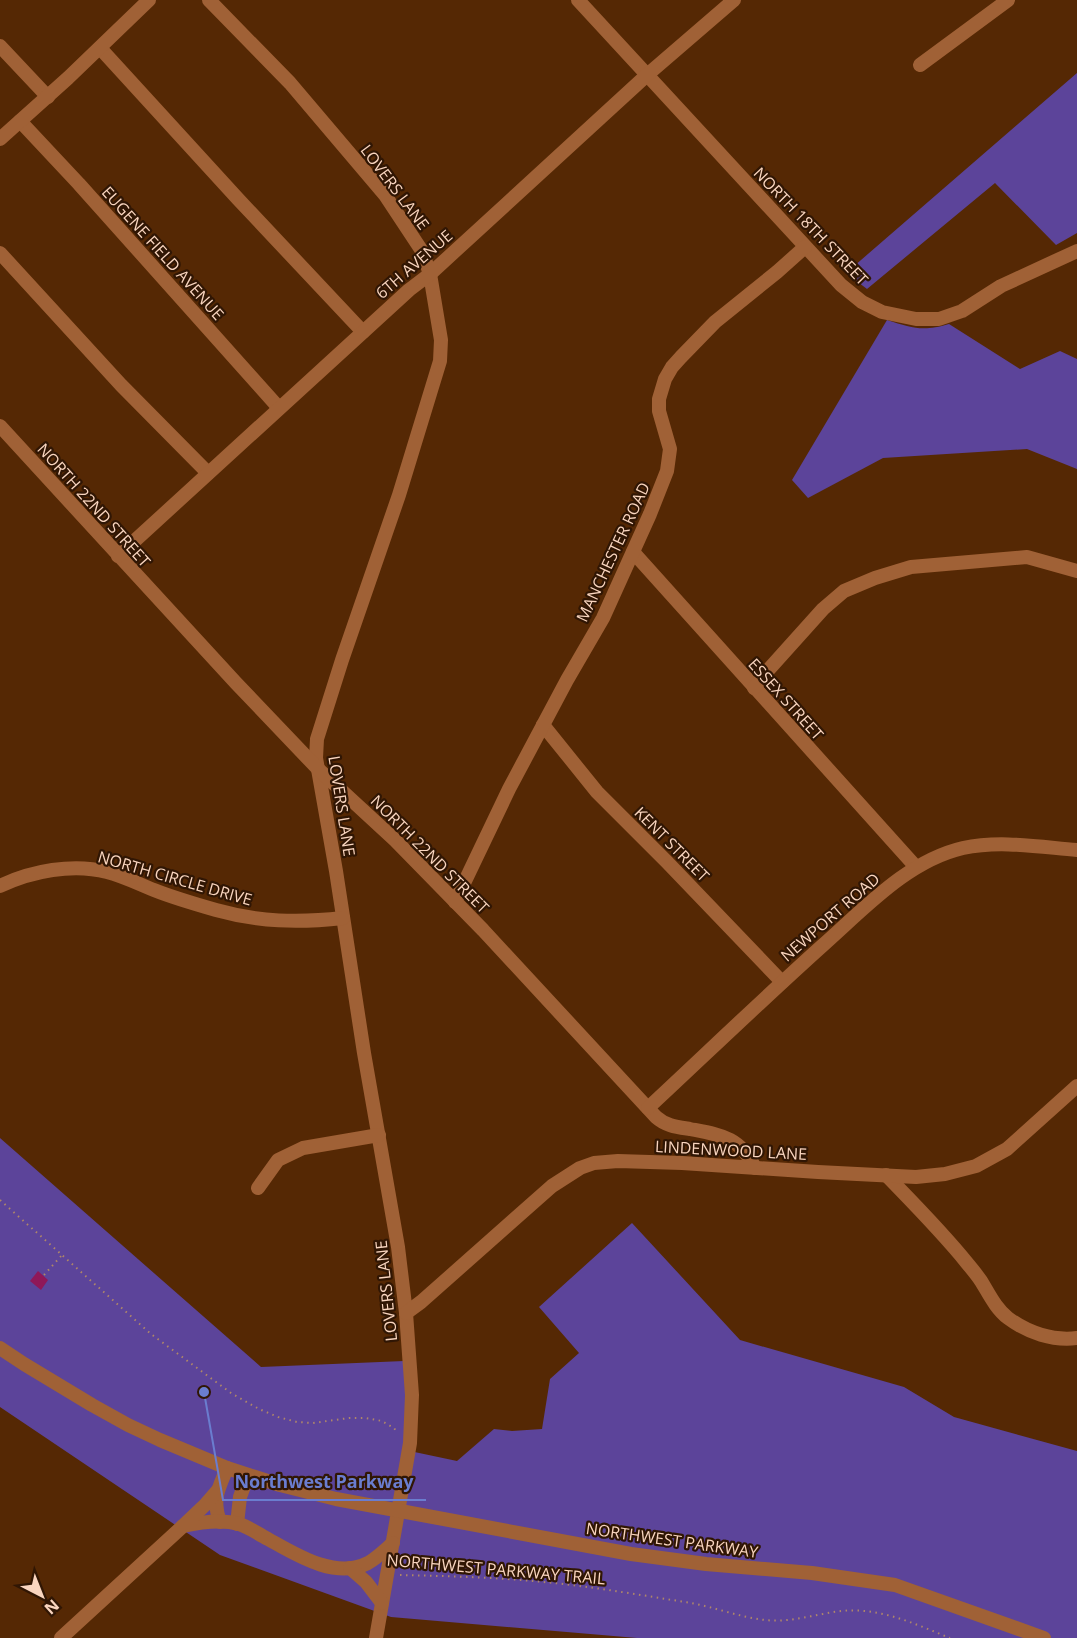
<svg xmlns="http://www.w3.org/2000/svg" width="1077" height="1638" viewBox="0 0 1077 1638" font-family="'Open Sans',sans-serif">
  <rect width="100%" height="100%" fill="#552804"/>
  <g fill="#5c449a">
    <polygon points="1077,73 1077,233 1056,245 995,183 867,289 846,273"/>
    <path d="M 887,320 C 912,328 923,332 949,324 L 1020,369 L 1060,351 L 1077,359 L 1077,469 L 1027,449 L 883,458 L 808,498 L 792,480 Z"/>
    <polygon points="0,1138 261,1367 404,1361 406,1381 405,1450 457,1461 494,1429 512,1431 542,1429 550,1379 579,1353 539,1307 632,1223 740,1340 904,1387 954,1417 1077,1451 1077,1638 637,1638 391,1617 220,1555 0,1407"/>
  </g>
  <polygon fill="#8f1859" points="38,1271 48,1280 41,1290 30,1281"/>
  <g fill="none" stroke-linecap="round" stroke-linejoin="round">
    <g stroke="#ae866a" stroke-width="2" stroke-dasharray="1.5 4.5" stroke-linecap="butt">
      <polyline points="0,1200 151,1334 231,1393 259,1409 278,1417 297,1422 313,1423 349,1418 366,1418 382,1421 394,1428 396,1431"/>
      <polyline points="44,1275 62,1255"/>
      <path d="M 400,1575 C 444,1576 488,1577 532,1581 C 583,1585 634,1594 685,1602 C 712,1606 738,1617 765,1620 C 790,1623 816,1614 841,1611 C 880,1607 915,1624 950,1638"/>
    </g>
    <g stroke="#a06136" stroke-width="14">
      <polyline points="209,0 290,83 385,195 422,251 430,274 441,340 440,361 399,495 342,660 317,739 316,758 336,871 364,1053 398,1247 406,1313 412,1395 410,1443 376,1638"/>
      <polyline points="578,0 841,285 862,302 882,312 916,319 939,319 962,311 1001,286 1077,251"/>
      <polyline points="0,46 48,97"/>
      <polyline points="100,48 238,199 363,332"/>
      <polyline points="920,65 1008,0"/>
      <polyline points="20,121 79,184 279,408"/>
      <polyline points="0,139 68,78 149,0"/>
      <polyline points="0,253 121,385 208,473"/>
      <path d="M 0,426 L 236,683 L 318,769 L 395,840 L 483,930 L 656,1117 C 666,1126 677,1127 690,1129 C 721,1135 740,1137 755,1168"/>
      <polyline points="633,552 916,867"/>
      <polyline points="118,556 409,290 430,274 647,75 734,0"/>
      <polyline points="754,688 770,668 823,609 844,591 875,578 911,567 1027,557 1077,571"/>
      <polyline points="543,725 597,792 667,862 782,982"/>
      <path d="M 0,886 C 31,871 73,863 107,872 C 123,876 139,884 154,890 C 174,898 195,904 216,910 C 259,922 298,923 343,918"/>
      <polyline points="455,902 509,789 567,680 603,618 650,514 667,471 670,449 659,411 659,399 665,379 672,367 681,357 715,322 777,272 805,247"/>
      <path d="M 648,1108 C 706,1054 763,999 822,946 C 864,909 907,861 963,848 C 1000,840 1040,847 1077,850"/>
      <path d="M 886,1175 C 914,1204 942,1232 967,1263 C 972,1269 977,1275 981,1281 C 989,1294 996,1309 1008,1318 C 1028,1333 1053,1341 1077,1338"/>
      <polyline points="258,1188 278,1160 303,1148 379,1135"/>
      <polyline points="406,1313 421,1302 552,1186 580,1168 594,1163 618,1161 682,1163 818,1172 916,1177 945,1174 976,1166 1007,1149 1077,1086"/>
      <polyline points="0,1348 24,1364 92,1405 128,1425 160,1440 227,1468 280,1485 336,1499 631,1554 706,1564 812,1573 895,1585 1044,1638"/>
      <path d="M 220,1522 C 212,1499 218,1490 227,1468"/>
      <polyline points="237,1524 240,1497 248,1475"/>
      <path d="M 183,1526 C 201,1522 221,1519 239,1524 C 249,1527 258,1534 268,1539 C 295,1554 335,1580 368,1563 C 377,1558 385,1550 393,1543"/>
      <polyline points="350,1568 366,1582 382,1603"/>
      <polyline points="61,1638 183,1526 205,1505 218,1490"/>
    </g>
  </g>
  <g text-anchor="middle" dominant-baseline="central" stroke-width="4.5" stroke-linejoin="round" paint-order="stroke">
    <g font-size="16" fill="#f9d5bf" stroke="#301604">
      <text transform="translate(395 187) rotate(53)">LOVERS LANE</text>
      <text transform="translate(811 226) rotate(46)">NORTH 18TH STREET</text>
      <text transform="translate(163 253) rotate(48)">EUGENE FIELD AVENUE</text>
      <text transform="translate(414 264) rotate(-41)">6TH AVENUE</text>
      <text transform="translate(94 505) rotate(48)">NORTH 22ND STREET</text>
      <text transform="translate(613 552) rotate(-65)">MANCHESTER ROAD</text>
      <text transform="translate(786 699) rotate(48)">ESSEX STREET</text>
      <text transform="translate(342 806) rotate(81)">LOVERS LANE</text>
      <text transform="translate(672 844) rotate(45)">KENT STREET</text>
      <text transform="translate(430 854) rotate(45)">NORTH 22ND STREET</text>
      <text transform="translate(175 878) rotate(16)">NORTH CIRCLE DRIVE</text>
      <text transform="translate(830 917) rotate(-41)">NEWPORT ROAD</text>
      <text transform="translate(731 1150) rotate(3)">LINDENWOOD LANE</text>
      <text transform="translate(386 1291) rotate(-96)">LOVERS LANE</text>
      <text transform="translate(672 1540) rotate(8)">NORTHWEST PARKWAY</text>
      <text transform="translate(496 1569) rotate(5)">NORTHWEST PARKWAY TRAIL</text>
    </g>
  </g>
  <path fill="none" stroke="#6a7dcf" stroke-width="2" d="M204 1392L223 1500H426"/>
  <circle fill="#6a7dcf" stroke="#301604" stroke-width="2" cx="204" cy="1392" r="6"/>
  <g font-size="18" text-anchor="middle" font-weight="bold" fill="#6a7dcf" stroke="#301604" stroke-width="4.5" stroke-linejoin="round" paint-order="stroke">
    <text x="324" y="1488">Northwest Parkway</text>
  </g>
  <g transform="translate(42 1596) rotate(138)" stroke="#301604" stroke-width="4.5" paint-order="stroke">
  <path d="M0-4.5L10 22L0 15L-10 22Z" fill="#f9d5bf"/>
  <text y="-9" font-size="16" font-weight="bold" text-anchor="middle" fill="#f9d5bf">N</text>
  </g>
</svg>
